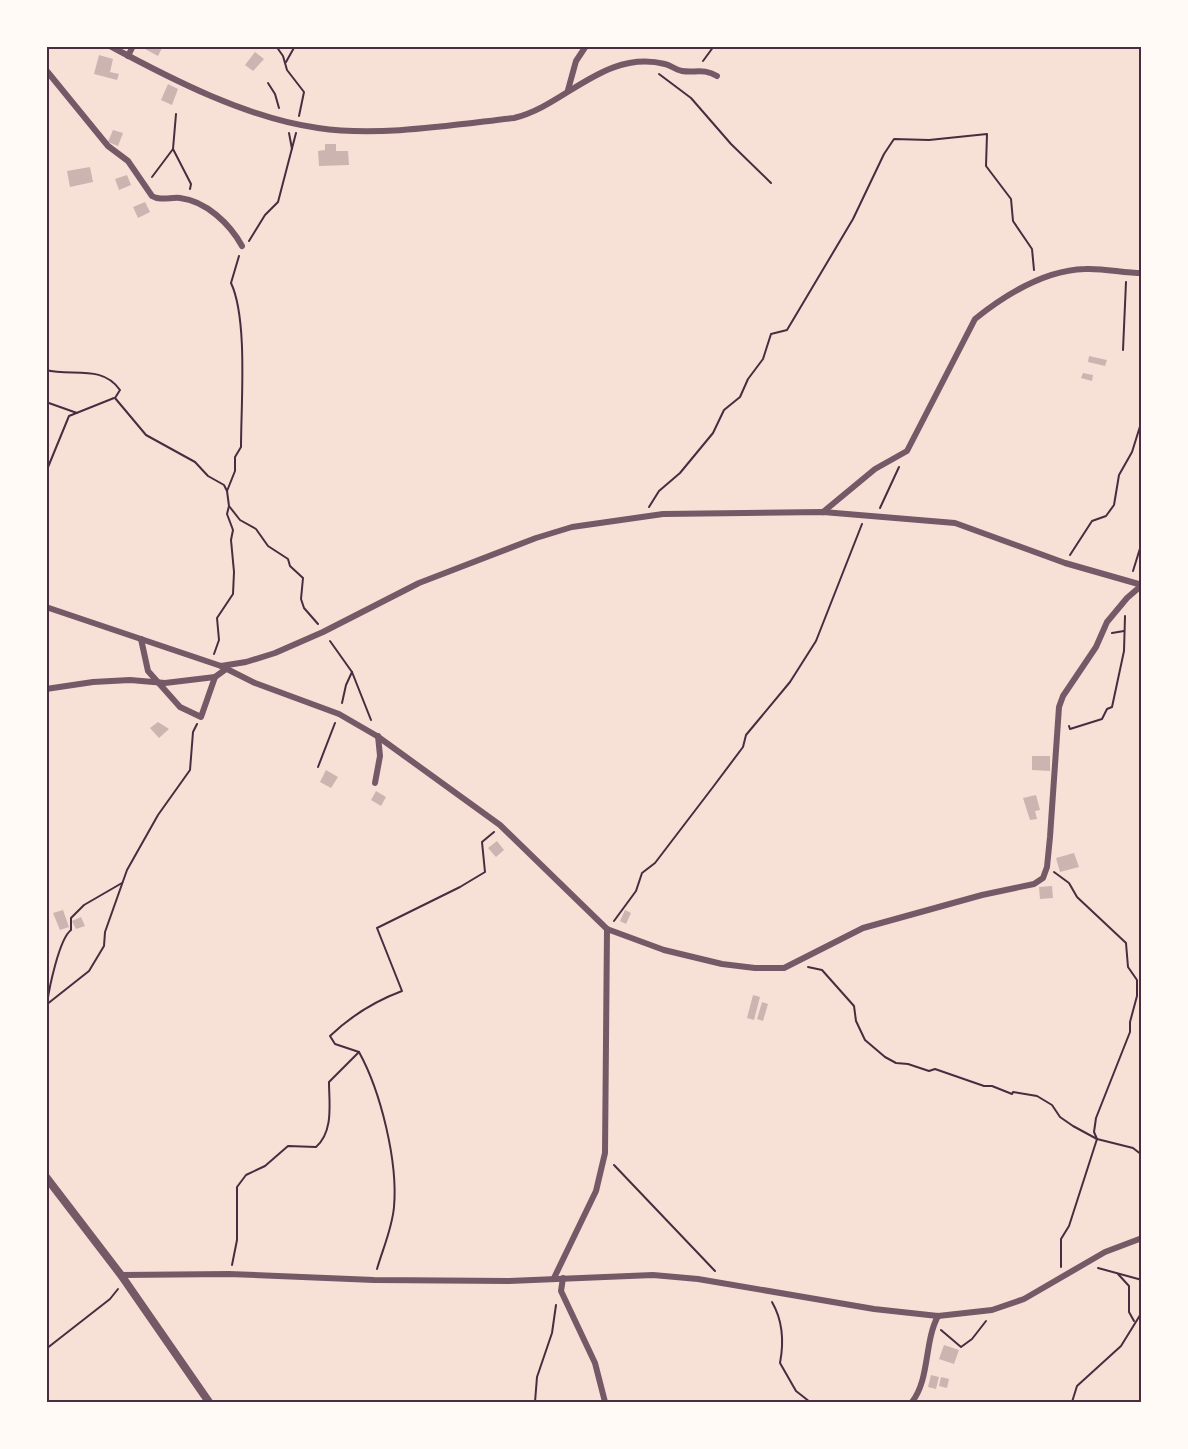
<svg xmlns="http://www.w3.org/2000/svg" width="1188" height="1449" viewBox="0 0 1188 1449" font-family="'Fira Sans',sans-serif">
  <rect width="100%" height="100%" fill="#f7e1d7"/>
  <g fill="#ccb4b1">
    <polygon points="146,46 163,46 158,56 145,49"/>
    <polygon points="255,52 264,59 253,71 245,65"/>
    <polygon points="99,55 113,59 110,72 119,74 117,80 94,74"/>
    <polygon points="168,84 178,89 172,105 161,100"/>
    <polygon points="113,130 123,133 118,146 108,142"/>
    <polygon points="325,144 336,144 336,151 348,151 349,165 319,166 318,151 325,150"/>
    <polygon points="90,167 93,182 70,187 67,171"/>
    <polygon points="127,175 131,185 119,190 115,179"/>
    <polygon points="145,202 150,212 138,218 133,207"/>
    <polygon points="1089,356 1107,360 1105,366 1088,362"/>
    <polygon points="1083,373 1093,375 1092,381 1081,378"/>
    <polygon points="158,722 169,729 159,738 150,728"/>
    <polygon points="1032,756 1050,756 1050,771 1032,770"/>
    <polygon points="326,770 338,777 331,788 320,782"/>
    <polygon points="376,791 386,797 381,806 371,800"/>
    <polygon points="1036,795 1040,810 1035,811 1037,819 1030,820 1023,798"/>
    <polygon points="497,841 504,850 496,857 488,848"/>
    <polygon points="1074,853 1079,867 1060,872 1056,858"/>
    <polygon points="1052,886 1053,898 1040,899 1039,887"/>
    <polygon points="63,910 69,927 60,930 53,913"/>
    <polygon points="625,910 631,913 626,924 620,921"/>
    <polygon points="81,917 85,926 76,929 72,921"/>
    <polygon points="753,995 760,997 754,1020 747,1018"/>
    <polygon points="762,1002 768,1004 763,1021 757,1019"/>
    <polygon points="944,1345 959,1350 954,1364 939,1359"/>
    <polygon points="931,1375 939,1377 936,1389 928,1387"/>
    <polygon points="941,1377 949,1379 947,1388 939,1386"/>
  </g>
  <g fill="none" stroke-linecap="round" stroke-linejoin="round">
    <g stroke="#4a2c40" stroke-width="2">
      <polyline points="276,46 283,56 287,70 304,92 299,116"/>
      <polyline points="703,61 714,46"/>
      <polyline points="286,62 295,46"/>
      <polyline points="659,74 691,98 731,144 771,183"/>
      <polyline points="268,83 275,94 279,108"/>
      <polyline points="289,133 292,149"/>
      <polyline points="173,149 191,184 190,189"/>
      <polyline points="152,177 173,149 176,114"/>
      <polyline points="249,241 265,215 278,202 296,133"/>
      <path d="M 239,256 L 231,283 C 248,319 241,404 241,447 L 235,457 L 235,471 L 227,491 L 229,506 L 240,520 L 256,529 L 268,546 L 288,559 L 290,566 L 303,578 L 301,599 L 304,608 L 318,624"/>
      <polyline points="1123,350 1126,282"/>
      <path d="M 46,370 C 71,377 102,364 120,390 L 115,398 L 146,435 L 195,462 L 208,476 L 224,485 L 227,491"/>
      <polyline points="46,402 77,413"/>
      <polyline points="46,472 69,416 114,398"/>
      <polyline points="649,507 659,491 680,473 713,433 724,410 740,397 748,379 763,359 771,334 787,330 853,219 884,154 894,139 929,140 987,134 986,166 1011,199 1013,221 1032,249 1034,270"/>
      <polyline points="880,508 899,467"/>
      <polyline points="1070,555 1092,521 1106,516 1114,505 1119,475 1132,452 1142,420"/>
      <polyline points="1133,571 1142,542"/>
      <polyline points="1112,633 1124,631"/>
      <polyline points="330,641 352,672 371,720"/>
      <polyline points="214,654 219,640 217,618 233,594 234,572 231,540 233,530 227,514 229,506"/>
      <polyline points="342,703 346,685 352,672"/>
      <polyline points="1069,726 1070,729 1102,719 1107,709 1112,707 1124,651 1125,616"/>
      <polyline points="318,767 335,723"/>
      <polyline points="1054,872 1069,883 1077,897 1126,943 1128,967 1137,980 1137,996 1130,1022 1130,1032 1096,1118 1094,1132 1097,1139 1069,1226 1061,1239 1061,1267"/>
      <polyline points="614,921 636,891 642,873 655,863 713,787 743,747 746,735 790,682 816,641 862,524"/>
      <polyline points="808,967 822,970 854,1006 856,1021 865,1040 885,1057 896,1063 908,1064 929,1071 935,1069 984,1086 992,1086 1012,1094 1013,1092 1037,1096 1052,1105 1060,1117 1073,1126 1097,1139 1133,1148 1142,1155"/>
      <path d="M 47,1004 C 49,989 59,939 71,930 L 71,918 L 84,905 L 122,883"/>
      <polyline points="46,1005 89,971 104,946 105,932 127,870 158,815 190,770 193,732 197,724"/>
      <path d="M 359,1052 C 381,1092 398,1162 394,1207 C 392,1229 383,1248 377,1269"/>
      <polyline points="614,1165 715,1271"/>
      <path d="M 232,1265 L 237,1240 L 237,1187 L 246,1175 L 265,1166 L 288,1146 L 316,1147 C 334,1131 329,1103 329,1082 L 359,1052 L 335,1044 L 330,1036 C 351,1016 375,1001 402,991 L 377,928 L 460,887 L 485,872 L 482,842 L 494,832"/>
      <polyline points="1098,1268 1142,1280"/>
      <polyline points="1118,1274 1129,1286 1129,1312 1134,1321"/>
      <path d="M 772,1302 C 783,1321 784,1342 780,1363 L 796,1391 L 810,1402"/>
      <polyline points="941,1330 961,1347 972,1339 986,1321"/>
      <polyline points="46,1349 110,1299 118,1289"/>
      <polyline points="535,1402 537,1377 552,1333 556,1305"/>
      <polyline points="1072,1402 1077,1386 1121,1346 1142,1312"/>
    </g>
    <g stroke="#755966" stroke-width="6">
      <path d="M 110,46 C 173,80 247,118 318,128 C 379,137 452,125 514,118 C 565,106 604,49 665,64 C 671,65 675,70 682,71 C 695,73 704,68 717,76"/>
      <polyline points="128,56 133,46"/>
      <path d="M 46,70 L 108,146 L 128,161 L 152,196 C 160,201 171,197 180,198 C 206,201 230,224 242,246"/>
      <polyline points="568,90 576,61 586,46"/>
      <path d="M 823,512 L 875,469 L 907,451 L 975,319 C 1005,295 1046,270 1085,269 C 1104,268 1123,273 1142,273"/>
      <polyline points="46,607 221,666 246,662 275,653 323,632 419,583 536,538 572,527 663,514 823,512 955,523 1065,563 1142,585"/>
      <polyline points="141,639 148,671 180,707 201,717 215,677 226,669"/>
      <polyline points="221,666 255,683 339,714 377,736 500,825 607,929 664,950 722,964 755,968 784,968 863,928 982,895 1034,884 1043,878 1047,867 1050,837 1059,707 1063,696 1096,647 1107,622 1127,598 1142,585"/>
      <polyline points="46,689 93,682 130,680 165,683 215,677"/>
      <polyline points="375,783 380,756 378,736"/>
      <polyline points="121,1275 229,1274 374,1280 509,1281 653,1275 698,1279 874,1309 938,1316 992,1310 1024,1299 1105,1252 1142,1238"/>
      <polyline points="554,1278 596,1191 605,1153 607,929"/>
      <polyline points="563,1278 561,1291 595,1363 605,1402"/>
      <path d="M 912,1402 C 930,1379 924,1342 938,1316"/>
    </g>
    <polyline stroke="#755966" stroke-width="8" points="46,1177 121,1275 209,1402"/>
  </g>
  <rect width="1188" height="1449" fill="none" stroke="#fffaf5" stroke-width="96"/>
  <rect x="48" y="48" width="1092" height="1353" fill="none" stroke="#4a2c40" stroke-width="2"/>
</svg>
